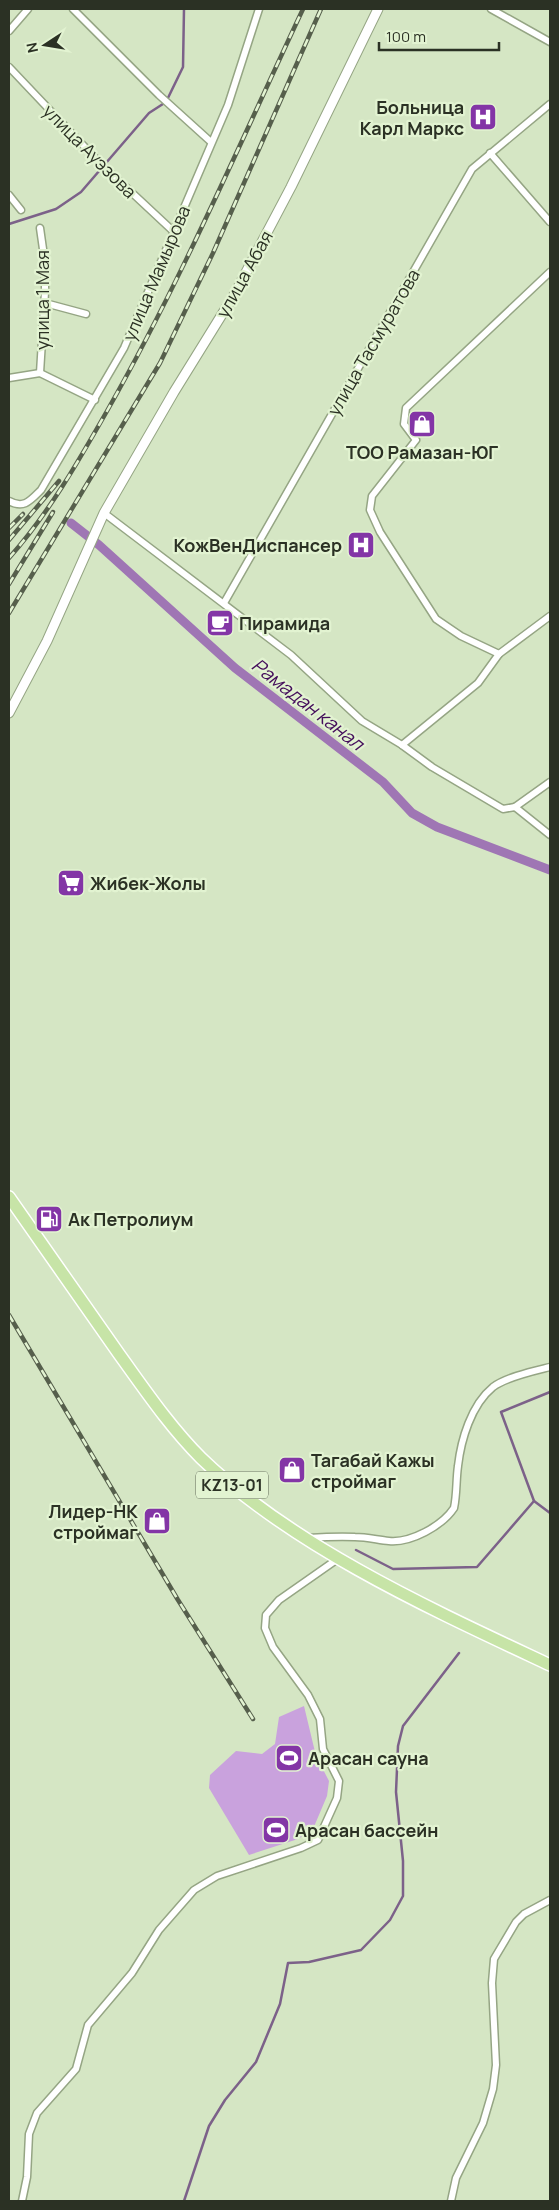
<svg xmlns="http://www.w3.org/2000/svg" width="559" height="2210" viewBox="0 0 559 2210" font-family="Manrope,sans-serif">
  <rect width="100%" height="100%" fill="#d5e6c4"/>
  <polygon fill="#c9a2dd" points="304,1706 316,1756 329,1781 327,1796 313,1829 298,1839 249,1855 209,1788 210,1775 236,1751 262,1754 275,1744 279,1717"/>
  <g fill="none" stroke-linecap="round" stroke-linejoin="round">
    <g stroke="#7c6189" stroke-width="2.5">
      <polyline points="9,224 56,209 81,192 149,113 166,102 183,67 184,9"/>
      <polyline points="550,1392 501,1412 534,1501 550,1513"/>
      <polyline points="356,1550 393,1569 477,1567 534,1501"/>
      <polyline points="184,2201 209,2126 225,2100 256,2062 280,2004 288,1963 309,1962 361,1950 390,1920 403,1896 403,1861 396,1792 398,1746 403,1726 459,1653"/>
    </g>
    <polyline stroke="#9f76b4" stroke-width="9" points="71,523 99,545 235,668 383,782 412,813 437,827 550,870"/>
    <g stroke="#95a584" stroke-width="9">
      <g id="minor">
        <polyline points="73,9 159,95 211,142"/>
        <polyline points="491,9 550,42"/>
        <polyline points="9,31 28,9"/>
        <polyline points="9,67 99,162 174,232"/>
        <polyline points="490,153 550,222"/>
        <polyline points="9,195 21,210"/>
        <polyline points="45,303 86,314"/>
        <polyline points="40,373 45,292 45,263 40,228"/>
        <polyline points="9,378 40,373 95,400"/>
        <path d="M 9,501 C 24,509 30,501 41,490 L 124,348 L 228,105 L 259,9"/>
        <polyline points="104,513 291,655 362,721 402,745 432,767 503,809 515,807 550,835"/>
        <polyline points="224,603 472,169 550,104"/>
        <polyline points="499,654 461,636 436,619 380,532 370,510 372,496 416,440 404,424 406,408 550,272"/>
        <polyline points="402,745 478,683 499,654 550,616"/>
        <polyline points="515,807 550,782"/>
        <path d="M 308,1538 C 323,1537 339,1536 355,1537 C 367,1537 378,1540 389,1541 C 411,1543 442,1526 454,1508 C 457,1494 456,1480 458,1466 C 461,1440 471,1405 493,1387 C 506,1377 534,1371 550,1367"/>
        <polyline points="22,2201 27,2177 29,2134 37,2113 76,2069 88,2025 132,1973 159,1930 194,1890 217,1876 301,1848 318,1840 337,1798 339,1781 323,1749 320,1719 308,1695 273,1647 265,1628 266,1615 279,1600 339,1558"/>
        <polyline points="451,2201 456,2178 483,2123 493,2089 496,2065 492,1983 494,1959 516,1922 524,1914 550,1900"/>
      </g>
    </g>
    <g stroke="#95a584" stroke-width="11">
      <polyline id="secondary" points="9,713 47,641 104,513 174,392 234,295 291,187 378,9"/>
    </g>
    <g stroke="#fff" stroke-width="14">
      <path id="trunk" d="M 9,1197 C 46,1249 82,1302 119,1354 C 145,1390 170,1427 201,1458 C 293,1547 435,1611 550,1665"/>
    </g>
    <use href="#minor" stroke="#fff" stroke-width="6"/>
    <use href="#secondary" stroke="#fff" stroke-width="9"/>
    <use href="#trunk" stroke="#c7e4a7" stroke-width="11"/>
    <g stroke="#565f4c" stroke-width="4.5">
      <g id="rail">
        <polyline points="9,528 23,514"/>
        <polyline points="9,540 59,481"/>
        <path d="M 9,558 C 49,513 78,462 107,411 C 181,281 240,143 303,9"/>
        <polyline points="9,584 53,512"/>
        <polyline points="9,613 160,363 213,253 321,9"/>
        <polyline points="9,1315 178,1600 253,1719"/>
      </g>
    </g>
    <use href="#rail" stroke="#e2f3d1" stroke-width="2.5" stroke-dasharray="8" stroke-linecap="butt"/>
  </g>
  <defs>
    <g id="hospital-square" transform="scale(1.4375)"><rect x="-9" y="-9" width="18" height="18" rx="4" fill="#8335a6" stroke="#e2f3d1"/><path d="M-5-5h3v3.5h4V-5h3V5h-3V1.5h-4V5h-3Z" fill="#fff"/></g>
    <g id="shop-square" transform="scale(1.4375)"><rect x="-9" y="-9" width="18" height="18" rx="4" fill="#8335a6" stroke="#e2f3d1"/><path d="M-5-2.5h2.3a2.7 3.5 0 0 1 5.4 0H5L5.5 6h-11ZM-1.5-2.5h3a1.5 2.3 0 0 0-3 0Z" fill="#fff"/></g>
    <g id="cafe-square" transform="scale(1.4375)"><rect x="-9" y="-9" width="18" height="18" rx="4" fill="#8335a6" stroke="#e2f3d1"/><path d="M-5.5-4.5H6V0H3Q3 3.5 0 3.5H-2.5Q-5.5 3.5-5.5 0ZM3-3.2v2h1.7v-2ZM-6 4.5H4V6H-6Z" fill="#fff"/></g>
    <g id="supermarket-square" transform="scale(1.4375)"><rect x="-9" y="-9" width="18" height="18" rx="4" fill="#8335a6" stroke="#e2f3d1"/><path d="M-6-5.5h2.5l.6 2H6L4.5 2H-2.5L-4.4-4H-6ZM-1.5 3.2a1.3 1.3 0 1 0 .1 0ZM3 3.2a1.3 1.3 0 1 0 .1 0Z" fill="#fff"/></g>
    <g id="fuel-square" transform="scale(1.4375)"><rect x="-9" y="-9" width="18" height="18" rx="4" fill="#8335a6" stroke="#e2f3d1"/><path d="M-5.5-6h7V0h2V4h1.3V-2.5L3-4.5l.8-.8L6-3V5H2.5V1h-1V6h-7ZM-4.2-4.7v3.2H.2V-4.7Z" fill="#fff"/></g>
    <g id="stadium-square" transform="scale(1.4375)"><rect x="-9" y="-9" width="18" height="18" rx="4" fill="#8335a6" stroke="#e2f3d1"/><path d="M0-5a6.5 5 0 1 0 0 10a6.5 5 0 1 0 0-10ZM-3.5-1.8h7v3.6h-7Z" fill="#fff"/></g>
  </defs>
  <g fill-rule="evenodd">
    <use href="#hospital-square" x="483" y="117"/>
    <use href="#shop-square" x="422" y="424"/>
    <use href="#hospital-square" x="361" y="545"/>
    <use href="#cafe-square" x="220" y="623"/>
    <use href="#supermarket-square" x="71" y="883"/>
    <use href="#fuel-square" x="49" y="1219"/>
    <use href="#shop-square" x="292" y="1470"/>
    <use href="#shop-square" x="157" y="1521"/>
    <use href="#stadium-square" x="289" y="1758"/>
    <use href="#stadium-square" x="276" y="1830"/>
  </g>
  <g text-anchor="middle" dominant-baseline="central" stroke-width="4.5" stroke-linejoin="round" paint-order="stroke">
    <rect fill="#e2f3d1" stroke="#626b58" stroke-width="1" x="196" y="1471.5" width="72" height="27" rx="4"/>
    <g font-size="16" font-weight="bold" fill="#2b3124">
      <text x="232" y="1485">KZ13-01</text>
    </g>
    <g font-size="18" font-weight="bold" fill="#2b3124" stroke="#e2f3d1" text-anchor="start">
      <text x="464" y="107" text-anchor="end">Больница<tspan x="464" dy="21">Карл Маркс</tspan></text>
      <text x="422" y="452" text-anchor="middle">ТОО Рамазан-ЮГ</text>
      <text x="342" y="545" text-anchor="end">КожВенДиспансер</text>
      <text x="239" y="623">Пирамида</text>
      <text x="90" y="883">Жибек-Жолы</text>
      <text x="68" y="1219">Ак Петролиум</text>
      <text x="311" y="1460">Тагабай Кажы<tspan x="311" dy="21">строймаг</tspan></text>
      <text x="138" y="1511" text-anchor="end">Лидер-НК<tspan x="138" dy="21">строймаг</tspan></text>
      <text x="308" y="1758">Арасан сауна</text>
      <text x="295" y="1830">Арасан бассейн</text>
    </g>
    <g font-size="18" fill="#2b3124" stroke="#e2f3d1">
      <text transform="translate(90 151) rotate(45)">улица Ауэзова</text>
      <text transform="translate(156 273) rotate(-67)">улица Мамырова</text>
      <text transform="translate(244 274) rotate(-61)">улица Абая</text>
      <text transform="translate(42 300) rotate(-90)">улица 1 Мая</text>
      <text transform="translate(373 342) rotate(-60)">улица Тасмуратова</text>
    </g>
    <g font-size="19" font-style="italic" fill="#440e5b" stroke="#e2f3d1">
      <text transform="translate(308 704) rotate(38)">Рамадан канал</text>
    </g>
  </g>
  <rect width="559" height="2210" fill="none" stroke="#2b3124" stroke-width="20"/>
  <g transform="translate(45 45) rotate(258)" stroke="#e2f3d1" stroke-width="4" paint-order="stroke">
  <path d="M0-4L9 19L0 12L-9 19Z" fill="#2b3124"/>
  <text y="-8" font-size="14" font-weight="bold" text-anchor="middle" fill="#2b3124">N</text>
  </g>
  <path d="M379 42v8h120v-8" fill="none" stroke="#2b3124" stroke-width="2.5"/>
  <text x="386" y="42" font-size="15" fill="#2b3124" stroke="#e2f3d1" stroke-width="4" paint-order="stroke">100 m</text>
</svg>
